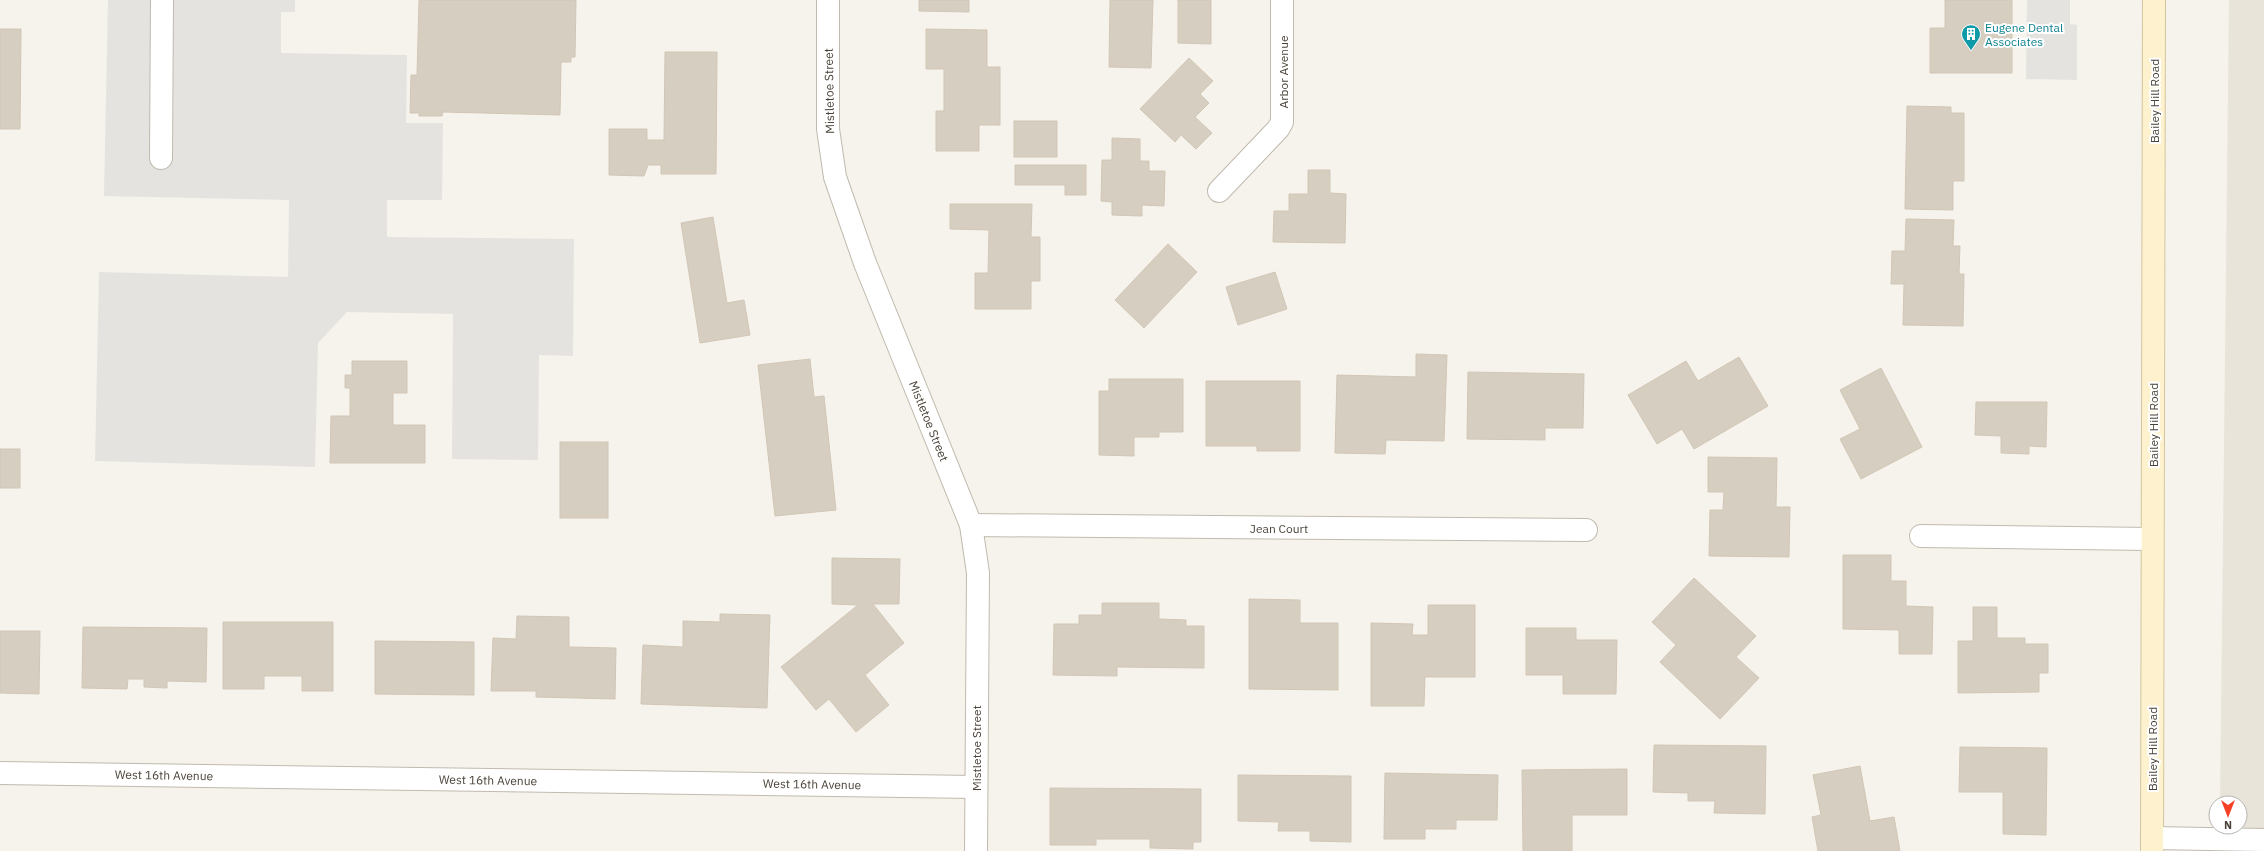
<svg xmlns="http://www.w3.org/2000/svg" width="2264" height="851" viewBox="0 0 2264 851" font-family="'IBM Plex Sans',sans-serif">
  <rect width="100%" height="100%" fill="#f5f3ec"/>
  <polygon fill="#e9e4da" points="2229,0 2264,0 2264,851 2219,851 2220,827 2240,827 2240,803 2220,803"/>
  <g fill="#e5e3e0">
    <polygon points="108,0 295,0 295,12 281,12 281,53 407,55 406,123 443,123 442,200 387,200 387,237 574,239 573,356 539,355 538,460 452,459 453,314 347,312 318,343 315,467 95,461 99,272 288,277 289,200 104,196"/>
    <polygon points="2027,0 2070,0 2070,24 2077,25 2077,80 2026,79"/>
  </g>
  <g fill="#d7cec2" stroke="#d2c6b5">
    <polygon points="419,0 576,0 575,57 571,57 571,62 561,62 560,115 443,112 442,116 419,116 419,113 410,113 411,75 417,75"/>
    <polygon points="919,0 969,0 969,12 919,11"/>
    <polygon points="1110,0 1153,0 1151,68 1109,67"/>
    <polygon points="1178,0 1211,0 1211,44 1178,43"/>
    <polygon points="1945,0 2012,0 2012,73 1930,73 1930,28 1945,28"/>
    <polygon points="0,29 21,29 20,129 0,129"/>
    <polygon points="926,29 987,30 987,67 1000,67 1000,125 979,125 979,151 936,151 936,111 944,111 944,69 926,69"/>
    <polygon points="665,52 717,52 716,174 661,174 661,165 648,165 644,176 609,175 609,129 647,129 647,140 664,140"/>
    <polygon points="1189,58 1213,81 1200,94 1209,103 1195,117 1212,133 1196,149 1181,135 1175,142 1140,109"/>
    <polygon points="1907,106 1951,107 1951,113 1964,113 1964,181 1953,181 1953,210 1905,209"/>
    <rect x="1014" y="121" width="43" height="36"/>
    <polygon points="1112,138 1140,139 1140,161 1149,161 1149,171 1165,171 1164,206 1142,205 1142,216 1112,215 1112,202 1101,201 1102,160 1112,160"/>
    <polygon points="1015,165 1086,165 1086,195 1065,195 1065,185 1015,185"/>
    <polygon points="1308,170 1330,170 1330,193 1346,194 1345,243 1273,242 1274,211 1289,211 1289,194 1308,194"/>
    <polygon points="950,204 1032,204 1031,237 1040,237 1040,281 1031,281 1031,309 975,309 975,273 988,273 989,230 950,229"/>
    <polygon points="713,217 727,303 744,300 750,335 700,343 681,223"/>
    <polygon points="1906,219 1954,220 1953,246 1960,246 1959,274 1964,274 1963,326 1903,325 1904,284 1891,284 1892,251 1905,251"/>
    <polygon points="1168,244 1197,272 1144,328 1115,300"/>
    <polygon points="1275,272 1287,309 1238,325 1226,287"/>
    <polygon points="1416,354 1447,355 1444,441 1386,440 1385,454 1335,453 1337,375 1416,377"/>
    <polygon points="1739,357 1768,406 1694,449 1682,429 1657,444 1628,395 1686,361 1698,381"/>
    <polygon points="810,359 814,397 824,396 836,510 775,516 758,365"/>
    <polygon points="352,361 407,361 407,393 393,393 393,425 425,425 425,463 330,463 331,416 350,416 350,388 345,388 345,375 352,375"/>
    <polygon points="1881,368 1922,447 1861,479 1840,439 1860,429 1840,390"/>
    <polygon points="1468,372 1584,374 1583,428 1545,428 1545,440 1467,439"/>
    <polygon points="1109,379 1183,379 1183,432 1159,432 1159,437 1134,437 1134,456 1099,455 1099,391 1109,391"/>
    <polygon points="1206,381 1300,381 1300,451 1257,451 1257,446 1206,446"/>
    <polygon points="1976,402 2047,402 2046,447 2029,446 2029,454 2001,453 2001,436 1975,435"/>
    <rect x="560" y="442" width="48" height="76"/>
    <rect x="0" y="449" width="20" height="39"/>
    <polygon points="1708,457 1777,458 1776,507 1790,507 1789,557 1709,556 1710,510 1723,510 1724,492 1708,492"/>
    <polygon points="1843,555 1891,555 1891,581 1906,581 1906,606 1933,607 1932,654 1899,654 1899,630 1843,629"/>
    <polygon points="832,558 900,559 899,604 873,604 904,643 865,675 889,705 856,732 829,699 816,710 781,667 858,605 832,604"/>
    <polygon points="1694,578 1756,636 1736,657 1759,678 1720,719 1660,662 1676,645 1652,622"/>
    <polygon points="1249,599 1300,600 1300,623 1338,623 1338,690 1249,689"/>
    <polygon points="1102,603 1159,603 1159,619 1186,620 1186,626 1204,626 1204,668 1117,667 1117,676 1053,675 1054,624 1079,624 1079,615 1102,615"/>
    <polygon points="1428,605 1475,605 1475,677 1425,677 1424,706 1371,706 1371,623 1413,624 1412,635 1428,635"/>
    <polygon points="1973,607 1997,607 1997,638 2025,638 2025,644 2048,644 2048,673 2039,673 2039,692 1958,693 1958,641 1973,641"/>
    <polygon points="720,614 770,615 767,708 641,704 643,645 683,647 683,621 720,622"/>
    <polygon points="517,616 569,617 569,647 616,648 615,699 536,697 536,691 491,691 493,638 516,639"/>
    <polygon points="223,622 333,622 333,691 302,691 302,676 264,676 264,689 223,689"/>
    <polygon points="83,627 207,628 206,682 167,681 167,688 144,687 144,679 128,679 127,689 82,688"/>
    <polygon points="1526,628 1576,628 1576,640 1617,640 1616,694 1563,694 1563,675 1526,675"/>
    <polygon points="0,631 40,631 39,694 0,693"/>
    <polygon points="375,641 474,642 474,695 375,694"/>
    <polygon points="1654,745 1766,746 1765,814 1714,813 1715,801 1688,801 1688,793 1653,792"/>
    <polygon points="1960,747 2047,748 2046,835 2003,834 2003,792 1959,792"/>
    <polygon points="1860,766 1870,821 1894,817 1900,851 1818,851 1812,817 1821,815 1813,775"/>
    <polygon points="1627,769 1627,815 1572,815 1572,851 1523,851 1522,770"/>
    <polygon points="1385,773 1498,775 1497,820 1456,820 1456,829 1425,829 1425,839 1384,839"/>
    <polygon points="1238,775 1351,776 1351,842 1310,841 1310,831 1278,831 1279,822 1238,821"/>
    <polygon points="1050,788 1201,789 1201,842 1193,842 1193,849 1150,848 1150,839 1096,839 1096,845 1050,845"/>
  </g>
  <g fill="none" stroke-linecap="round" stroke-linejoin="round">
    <g stroke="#c1baae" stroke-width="24">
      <g id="service">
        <polyline points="161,158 162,0"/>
        <polyline points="1921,536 2152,539"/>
        <polyline points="2152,838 2264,840"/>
      </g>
    </g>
    <g stroke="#c1baae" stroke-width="24">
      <g id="minor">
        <polyline points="828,0 828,129 835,177 865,263 971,525 978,573 976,851"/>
        <polyline points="1219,191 1278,129 1282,122 1282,0"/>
        <polyline points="971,525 1586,530"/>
        <polyline points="0,773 976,787"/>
      </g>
    </g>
    <g stroke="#d4c59d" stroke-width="24">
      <polyline id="secondary" points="2152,851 2154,0"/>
    </g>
    <use href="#service" stroke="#fff" stroke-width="22"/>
    <use href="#minor" stroke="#fff" stroke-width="22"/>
    <use href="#secondary" stroke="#fdf1ce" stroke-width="22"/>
  </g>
  <defs>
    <g id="building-pin" transform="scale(1)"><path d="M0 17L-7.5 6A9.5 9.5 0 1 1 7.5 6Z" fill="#0f9aa8" stroke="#fff"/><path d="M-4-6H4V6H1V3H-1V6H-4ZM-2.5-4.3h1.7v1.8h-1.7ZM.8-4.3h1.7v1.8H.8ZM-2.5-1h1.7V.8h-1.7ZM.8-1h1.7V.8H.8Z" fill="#fff"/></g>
  </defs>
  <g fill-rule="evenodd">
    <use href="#building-pin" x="1971" y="34"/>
  </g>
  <g text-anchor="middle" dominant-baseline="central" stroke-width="4" stroke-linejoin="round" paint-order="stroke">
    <g font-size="12" fill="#0d838f" stroke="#fff" text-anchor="start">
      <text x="1985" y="27">Eugene Dental<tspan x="1985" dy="14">Associates</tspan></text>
    </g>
    <g font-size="12" fill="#4a4339" stroke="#fff">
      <text transform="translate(1283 72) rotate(-90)">Arbor Avenue</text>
      <text transform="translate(829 91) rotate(-91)">Mistletoe Street</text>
      <text transform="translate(2154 101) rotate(-90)">Bailey Hill Road</text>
      <text transform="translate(929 421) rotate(68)">Mistletoe Street</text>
      <text transform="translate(2153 425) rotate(-90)">Bailey Hill Road</text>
      <text x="1279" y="528">Jean Court</text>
      <text transform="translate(976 748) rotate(-90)">Mistletoe Street</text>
      <text transform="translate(2152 749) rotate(-90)">Bailey Hill Road</text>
      <text transform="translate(164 775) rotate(1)">West 16th Avenue</text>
      <text transform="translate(488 780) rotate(1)">West 16th Avenue</text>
      <text transform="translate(812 784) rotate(1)">West 16th Avenue</text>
    </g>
  </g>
  <g transform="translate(2228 815) rotate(180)"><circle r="19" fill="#ffffff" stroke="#b7b4b0"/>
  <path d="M0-3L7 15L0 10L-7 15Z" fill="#f44125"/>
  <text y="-6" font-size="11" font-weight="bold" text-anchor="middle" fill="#4a4339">N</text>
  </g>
</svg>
